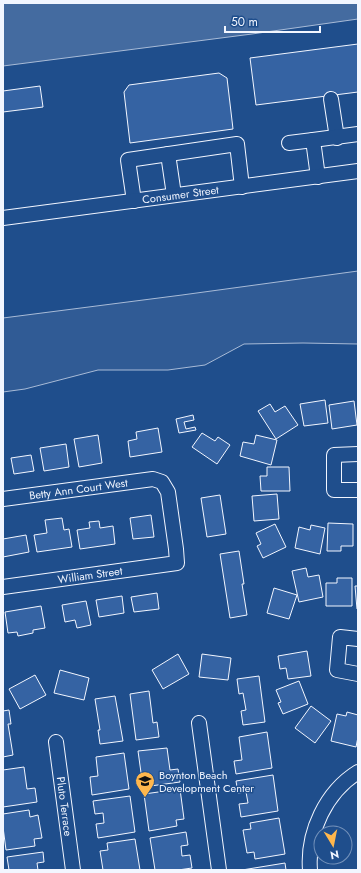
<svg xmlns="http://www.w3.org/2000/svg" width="361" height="873" viewBox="0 0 361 873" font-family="Jost,sans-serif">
  <rect width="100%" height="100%" fill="#1f4e8c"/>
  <polygon fill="#305b95" stroke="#a8bbd7" points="358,271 358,344 303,343 244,344 205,365 168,370 98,370 25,389 3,392 3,318 182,295"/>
  <polygon fill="#446ba0" stroke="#a8bbd7" points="3,3 358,3 358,19 252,34 3,66"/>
  <g fill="#3563a3" stroke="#f2f6ff">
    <polygon points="358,44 358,92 256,105 250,58"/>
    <polygon points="219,73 227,78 233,129 130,143 124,92 129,85"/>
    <polygon points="40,86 43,107 3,112 3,91"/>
    <polygon points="325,400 328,423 304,426 300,404"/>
    <polygon points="354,401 357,425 332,429 329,405"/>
    <polygon points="270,404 275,412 285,406 298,425 276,439 258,411"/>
    <polygon points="193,415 194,420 184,422 186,429 195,427 196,430 179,433 176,419"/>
    <polygon points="158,428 162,452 130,457 128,441 137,439 136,432"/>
    <polygon points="202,433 215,441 218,437 230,445 217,464 192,447"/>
    <polygon points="98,435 102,463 79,467 74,439"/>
    <polygon points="256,435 277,440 271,465 240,456 243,442 254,444"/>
    <polygon points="66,444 69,467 44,471 40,448"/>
    <polygon points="31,455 34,471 14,474 11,458"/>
    <polygon points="267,467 289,467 290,491 261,491 260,476 267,476"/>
    <polygon points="277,494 279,519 254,521 252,496"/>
    <polygon points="220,495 226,534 207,537 201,498"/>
    <polygon points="151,515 154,537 133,539 130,518"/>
    <polygon points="62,518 64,530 69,529 72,547 37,552 34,535 47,533 45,520"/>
    <polygon points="99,521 100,528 113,526 115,544 80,549 77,530 90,528 89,522"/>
    <polygon points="328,523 353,524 353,546 341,546 341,551 327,551"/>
    <polygon points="275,524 286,547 263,558 257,546 261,544 256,533"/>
    <polygon points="311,525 325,528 320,554 295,548 299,527 310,530"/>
    <polygon points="26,535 29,552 3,557 3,539"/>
    <polygon points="239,551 244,584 242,584 247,615 230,618 220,554"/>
    <polygon points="306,568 308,577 319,575 323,597 299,602 292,571"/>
    <polygon points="337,578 352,578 352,606 326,606 326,583 337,583"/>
    <polygon points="355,586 358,586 358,609 357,609"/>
    <polygon points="274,588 297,595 289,619 267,613"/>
    <polygon points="157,593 159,609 134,612 131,597"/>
    <polygon points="122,596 124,613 99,617 96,600"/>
    <polygon points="86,601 91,625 77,628 75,620 65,622 62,605"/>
    <polygon points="41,606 45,628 33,630 33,633 18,636 17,632 8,633 5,612"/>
    <polygon points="307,651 311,676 288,679 286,668 280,669 278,656"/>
    <polygon points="178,654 189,674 163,689 152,670"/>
    <polygon points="202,654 231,658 228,680 199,677"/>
    <polygon points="60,670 89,678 84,700 54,693"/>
    <polygon points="35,675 46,695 20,709 9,689"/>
    <polygon points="259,676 265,722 243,725 241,711 246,710 243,693 239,694 237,679"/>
    <polygon points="299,681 308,704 283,714 278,703 281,702 276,690"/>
    <polygon points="149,691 153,723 157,722 159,737 136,740 130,694"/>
    <polygon points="115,696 123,741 100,744 98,730 100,730 95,699"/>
    <polygon points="311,706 331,721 315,743 295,728"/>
    <polygon points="9,710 11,724 8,724 13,755 3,757 3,711"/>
    <polygon points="347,712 358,715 358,737 356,747 331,741 337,714 346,716"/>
    <polygon points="267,732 272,768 236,774 234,761 242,760 239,737"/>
    <polygon points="167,748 170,770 178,769 180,782 143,787 138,751"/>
    <polygon points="124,753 129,789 92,795 90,777 98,776 96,757"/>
    <polygon points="24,767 27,789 35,788 37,802 3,807 3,770"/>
    <polygon points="273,775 278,811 241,817 239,804 248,803 246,792 238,793 236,781"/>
    <polygon points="180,789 184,819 176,820 177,826 149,831 144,794"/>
    <polygon points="130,796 135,832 98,838 96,824 104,823 103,813 95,814 93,801"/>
    <polygon points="29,810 30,817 38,815 42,838 34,839 35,846 6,850 3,827 3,814"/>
    <polygon points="279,818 285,854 255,859 254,852 247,853 243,830 251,829 250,823"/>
    <polygon points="186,832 188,845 181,846 182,856 190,855 192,868 178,870 155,870 150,838"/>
    <polygon points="135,839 140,870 103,870 100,851 108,850 107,843"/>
    <polygon points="43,852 44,862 37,863 38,870 9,870 7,857"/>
    <polygon points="285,863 286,870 242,870"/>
  </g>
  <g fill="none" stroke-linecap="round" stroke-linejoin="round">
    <g stroke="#f2f6ff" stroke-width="16">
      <g id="minor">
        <polyline points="331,99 337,138"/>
        <polyline points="289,143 313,140"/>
        <polyline points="168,154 174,195"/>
        <polyline points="318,177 313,140 358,134"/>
        <polyline points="134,201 128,160 237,144 242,187"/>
        <path id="s1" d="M 3,218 L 358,171"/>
        <polyline points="358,454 334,455 334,490 358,490"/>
        <path id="s2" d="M 3,499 L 153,479 L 162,482 L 168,492 L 176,549 L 177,563 L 3,587"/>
        <polyline points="358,639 340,637 337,670 358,674"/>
        <polyline points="199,723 219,870"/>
        <path id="s3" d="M 56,742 L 73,870"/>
        <path d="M 310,870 C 307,832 326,792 358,772"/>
      </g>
    </g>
    <use href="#minor" stroke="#1f4e8c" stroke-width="14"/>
  </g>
  <defs>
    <g id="school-pin" transform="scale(1)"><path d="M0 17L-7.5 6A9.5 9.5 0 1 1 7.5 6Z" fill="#ffb74d" stroke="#1f4e8c"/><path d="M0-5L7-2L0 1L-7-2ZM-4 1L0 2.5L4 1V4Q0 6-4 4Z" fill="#111"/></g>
  </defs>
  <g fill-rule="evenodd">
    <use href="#school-pin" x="145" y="781"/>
  </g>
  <g text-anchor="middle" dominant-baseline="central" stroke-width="3" stroke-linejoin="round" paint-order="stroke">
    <g font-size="11" fill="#f2f6ff" stroke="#1f4e8c">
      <text stroke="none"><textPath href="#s1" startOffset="179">Consumer Street</textPath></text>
      <text stroke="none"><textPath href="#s2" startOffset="76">Betty Ann Court West</textPath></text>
      <text transform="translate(90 575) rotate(-8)">William Street</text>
      <text stroke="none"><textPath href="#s3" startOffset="65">Pluto Terrace</textPath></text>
    </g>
    <g font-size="11" fill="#f2f6ff" stroke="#1f4e8c" text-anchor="start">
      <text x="159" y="775">Boynton Beach<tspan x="159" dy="13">Development Center</tspan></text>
    </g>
  </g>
  <rect width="361" height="873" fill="none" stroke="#f2f6ff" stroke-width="8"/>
  <g transform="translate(333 845) rotate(170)"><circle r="19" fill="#1f4e8c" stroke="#7391ba"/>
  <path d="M0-3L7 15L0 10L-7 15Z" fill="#ffb74d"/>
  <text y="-6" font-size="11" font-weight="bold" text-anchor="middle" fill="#f2f6ff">N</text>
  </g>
  <path d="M225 26v6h95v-6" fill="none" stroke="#f2f6ff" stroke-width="2"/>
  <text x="231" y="26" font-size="12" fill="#f2f6ff" stroke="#1f4e8c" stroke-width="3" paint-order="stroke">50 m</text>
</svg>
